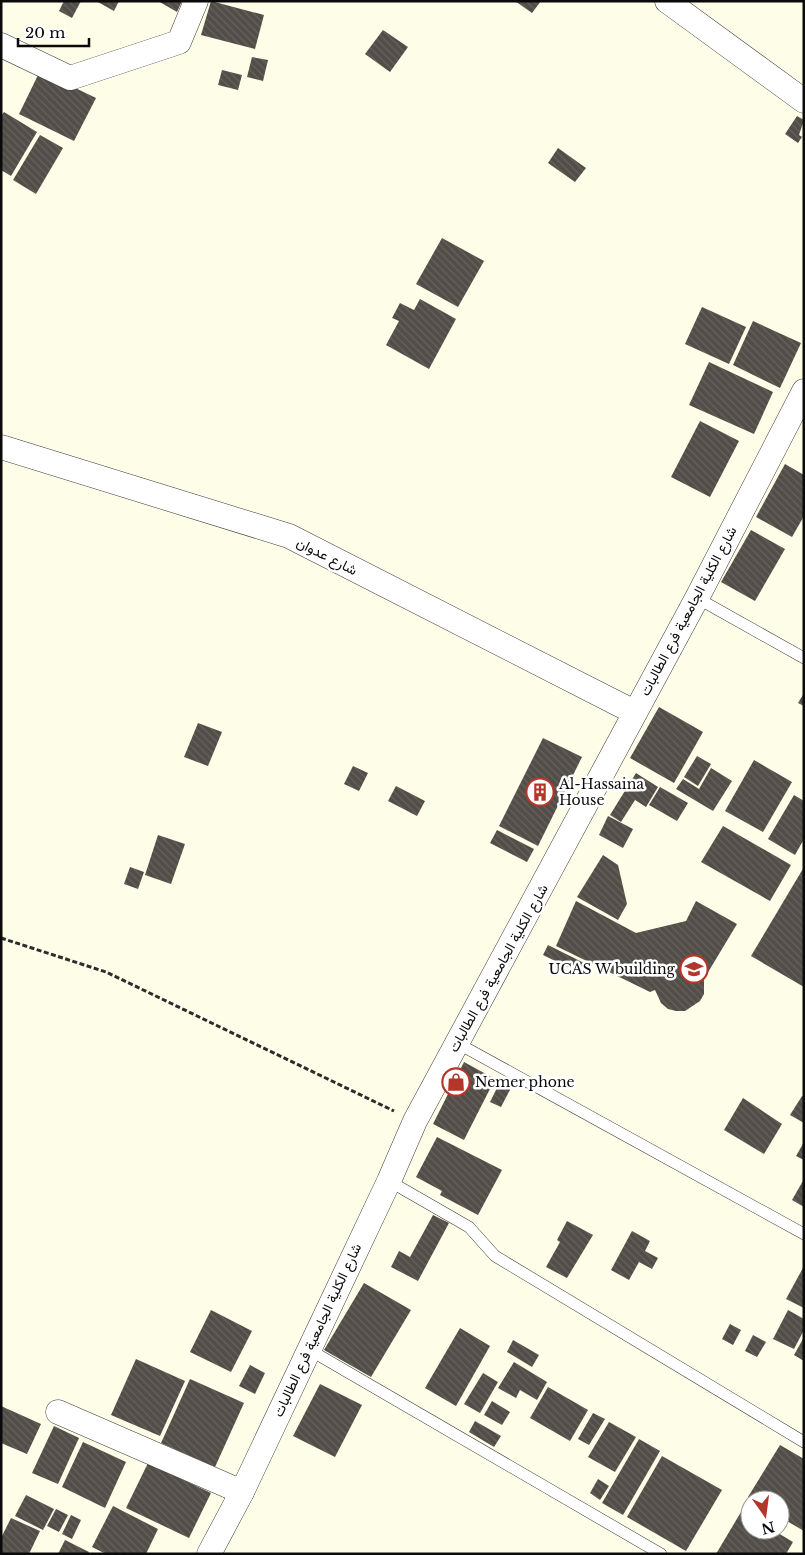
<svg xmlns="http://www.w3.org/2000/svg" width="805" height="1555" viewBox="0 0 805 1555" font-family="'Libre Baskerville',Vazirmatn,serif">
  <defs>
    <pattern id="building-back-hatch" width="6" height="6" patternUnits="userSpaceOnUse" patternTransform="scale(1.25)"><rect width="6" height="6" fill="#524d47"/><path d="M-1 5l2 2M0 0l6 6M5-1l2 2" fill="none" stroke="#66625d"/></pattern>
  </defs>
  <rect width="100%" height="100%" fill="#fefde8"/>
  <g fill="url(#building-back-hatch)">
    <polygon points="64,1 81,1 72,18 59,11"/>
    <polygon points="96,1 119,1 114,11"/>
    <polygon points="158,1 182,1 177,12"/>
    <polygon points="211,1 264,15 255,49 201,35"/>
    <polygon points="515,1 541,1 532,13"/>
    <polygon points="383,30 408,47 390,72 365,54"/>
    <polygon points="252,57 268,60 263,81 247,77"/>
    <polygon points="222,70 242,75 238,90 218,85"/>
    <polygon points="40,71 96,98 74,141 19,114"/>
    <polygon points="4,112 37,132 11,176 1,170 1,116"/>
    <polygon points="797,116 804,120 799,135 802,137 798,143 785,134"/>
    <polygon points="40,135 63,148 36,194 13,180"/>
    <polygon points="558,148 586,168 575,182 548,163"/>
    <polygon points="442,238 484,261 458,307 416,284"/>
    <polygon points="420,299 456,319 429,369 386,345 399,321 392,318 400,303 414,310"/>
    <polygon points="702,307 746,327 729,364 685,344"/>
    <polygon points="753,321 801,343 780,388 733,365"/>
    <polygon points="709,362 773,392 754,434 689,405"/>
    <polygon points="700,421 739,441 710,497 671,477"/>
    <polygon points="785,464 804,475 804,516 792,537 756,517"/>
    <polygon points="751,530 785,549 755,601 721,582"/>
    <polygon points="804,693 804,706 798,703"/>
    <polygon points="659,707 703,732 674,783 630,758"/>
    <polygon points="198,723 222,732 208,766 184,757"/>
    <polygon points="543,738 582,757 538,846 499,826"/>
    <polygon points="697,756 711,764 698,786 684,777"/>
    <polygon points="754,760 792,782 763,832 725,811"/>
    <polygon points="353,766 368,773 359,791 344,784"/>
    <polygon points="711,768 732,781 713,811 676,789 683,779 699,789"/>
    <polygon points="636,773 658,787 646,807 635,800 621,822 610,815"/>
    <polygon points="396,786 425,801 417,816 388,801"/>
    <polygon points="660,787 688,803 677,821 649,805"/>
    <polygon points="794,795 804,801 804,839 795,855 768,839"/>
    <polygon points="608,816 633,829 623,848 599,835"/>
    <polygon points="723,826 791,865 770,901 701,862"/>
    <polygon points="497,830 534,849 527,862 490,843"/>
    <polygon points="158,835 185,844 171,884 145,875"/>
    <polygon points="603,855 618,865 627,904 618,920 577,897"/>
    <polygon points="130,867 144,872 138,889 124,884"/>
    <polygon points="804,867 804,987 751,956"/>
    <polygon points="576,901 636,933 686,921 696,901 737,924 704,979 704,994 700,1001 685,1011 676,1011 668,1009 661,1003 655,990 650,992 556,946"/>
    <polygon points="548,945 584,963 578,972 543,955"/>
    <polygon points="464,1062 495,1079 464,1140 433,1124"/>
    <polygon points="501,1080 512,1086 501,1107 490,1102"/>
    <polygon points="802,1096 804,1097 804,1123 790,1115"/>
    <polygon points="743,1098 782,1124 764,1154 724,1130"/>
    <polygon points="437,1137 502,1170 478,1215 440,1195 442,1191 416,1177"/>
    <polygon points="804,1142 804,1160 796,1156"/>
    <polygon points="804,1179 804,1207 792,1200"/>
    <polygon points="433,1215 449,1223 418,1281 391,1267 399,1251 410,1257"/>
    <polygon points="567,1221 593,1235 567,1278 546,1267 560,1242 557,1240"/>
    <polygon points="632,1231 650,1241 645,1251 658,1258 652,1269 639,1262 629,1280 611,1270"/>
    <polygon points="804,1266 804,1308 786,1299"/>
    <polygon points="364,1283 411,1310 371,1377 324,1350"/>
    <polygon points="211,1310 252,1331 231,1372 190,1352"/>
    <polygon points="788,1310 804,1319 804,1330 794,1349 773,1339"/>
    <polygon points="730,1324 741,1330 733,1345 722,1339"/>
    <polygon points="460,1328 490,1346 456,1406 425,1388"/>
    <polygon points="753,1335 766,1342 757,1357 745,1351"/>
    <polygon points="804,1337 804,1361 794,1355"/>
    <polygon points="513,1340 539,1355 532,1367 507,1352"/>
    <polygon points="136,1359 185,1381 160,1436 111,1415"/>
    <polygon points="514,1362 547,1382 537,1400 520,1390 516,1398 498,1388"/>
    <polygon points="250,1365 265,1373 255,1394 239,1386"/>
    <polygon points="483,1373 498,1382 480,1413 464,1404"/>
    <polygon points="190,1379 244,1403 215,1467 161,1443"/>
    <polygon points="320,1384 362,1405 335,1457 293,1436"/>
    <polygon points="548,1387 588,1410 570,1441 530,1418"/>
    <polygon points="492,1401 510,1412 502,1425 484,1415"/>
    <polygon points="1,1406 41,1424 27,1454 1,1443"/>
    <polygon points="593,1413 605,1419 589,1445 578,1439"/>
    <polygon points="475,1421 501,1436 494,1447 469,1432"/>
    <polygon points="609,1422 636,1437 615,1472 588,1457"/>
    <polygon points="54,1426 79,1438 58,1484 32,1473"/>
    <polygon points="639,1439 660,1451 623,1515 602,1503"/>
    <polygon points="83,1442 126,1462 105,1508 62,1487"/>
    <polygon points="780,1445 804,1459 804,1531 780,1517 780,1500 752,1500 748,1497"/>
    <polygon points="662,1456 722,1490 686,1551 627,1517"/>
    <polygon points="148,1463 211,1493 189,1538 126,1508"/>
    <polygon points="598,1479 609,1486 600,1500 590,1493"/>
    <polygon points="26,1495 54,1509 43,1530 15,1516"/>
    <polygon points="113,1506 158,1529 146,1554 106,1554 92,1547"/>
    <polygon points="56,1509 68,1515 59,1532 47,1526"/>
    <polygon points="741,1512 750,1517 750,1530 773,1530 793,1542 786,1554 716,1554"/>
    <polygon points="71,1515 81,1520 72,1539 62,1534"/>
    <polygon points="11,1518 40,1531 29,1554 1,1554 1,1538"/>
    <polygon points="65,1540 89,1552 88,1554 58,1554"/>
  </g>
  <g fill="none" stroke-linecap="round" stroke-linejoin="round">
    <g stroke="#3d3d3d" stroke-width="12">
      <g id="service">
        <polyline points="697,598 804,658"/>
        <polyline points="457,1043 804,1234"/>
        <polyline points="389,1181 469,1227 495,1256 804,1442"/>
        <polyline points="308,1349 661,1554"/>
      </g>
    </g>
    <g stroke="#3d3d3d" stroke-width="25">
      <g id="minor">
        <polyline points="667,1 804,101"/>
        <polyline points="1,45 70,78 179,42 196,1"/>
        <polyline points="1,447 289,536 634,712"/>
        <polyline points="58,1412 242,1492"/>
        <polyline points="209,1554 242,1492 389,1181 415,1121 697,598 804,391"/>
      </g>
    </g>
    <polyline stroke="#2c2c2c" stroke-width="3" stroke-dasharray="5 2.5" stroke-linecap="butt" points="1,938 106,972 394,1111"/>
    <use href="#service" stroke="#fff" stroke-width="11"/>
    <use href="#minor" stroke="#fff" stroke-width="24"/>
  </g>
  <defs>
    <g id="building-ring" transform="scale(1.4375)"><circle r="9.5" fill="#fff" stroke="#b23629" stroke-width="1.5"/><path d="M-4-6H4V6H1V3H-1V6H-4ZM-2.5-4.3h1.7v1.8h-1.7ZM.8-4.3h1.7v1.8H.8ZM-2.5-1h1.7V.8h-1.7ZM.8-1h1.7V.8H.8Z" fill="#b23629"/></g>
    <g id="university-ring" transform="scale(1.4375)"><circle r="9.5" fill="#fff" stroke="#b23629" stroke-width="1.5"/><path d="M0-5L7-2L0 1L-7-2ZM-4 1L0 2.5L4 1V4Q0 6-4 4Z" fill="#b23629"/></g>
    <g id="shop-ring" transform="scale(1.4375)"><circle r="9.5" fill="#fff" stroke="#b23629" stroke-width="1.5"/><path d="M-5-2.5h2.3a2.7 3.5 0 0 1 5.4 0H5L5.5 6h-11ZM-1.5-2.5h3a1.5 2.3 0 0 0-3 0Z" fill="#b23629"/></g>
  </defs>
  <g fill-rule="evenodd">
    <use href="#building-ring" x="540" y="792"/>
    <use href="#university-ring" x="694" y="969"/>
    <use href="#shop-ring" x="456" y="1082"/>
  </g>
  <g text-anchor="middle" dominant-baseline="central" stroke-width="5" stroke-linejoin="round" paint-order="stroke">
    <g font-size="14" fill="#0a0a0a" stroke="#fff">
      <text transform="translate(327 556) rotate(27)">شارع عدوان</text>
      <text transform="translate(688 611) rotate(-62)">شارع الكلية الجامعية فرع الطالبات</text>
      <text transform="translate(498 968) rotate(-61)">شارع الكلية الجامعية فرع الطالبات</text>
      <text transform="translate(317 1330) rotate(-65)">شارع الكلية الجامعية فرع الطالبات</text>
    </g>
    <g font-size="14" fill="#0a0a0a" stroke="#fff" text-anchor="start">
      <text x="559" y="784">Al-Hassaina<tspan x="559" dy="16">House</tspan></text>
      <text x="675" y="969" text-anchor="end">UCAS W building</text>
      <text x="475" y="1082">Nemer phone</text>
    </g>
  </g>
  <rect width="805" height="1555" fill="none" stroke="#0a0a0a" stroke-width="5"/>
  <g transform="translate(765 1515) rotate(166)"><circle r="24" fill="#ffffff" stroke="#9d9d9d"/>
  <path d="M0-4L9 19L0 12L-9 19Z" fill="#b23629"/>
  <text y="-8" font-size="14" font-weight="bold" text-anchor="middle" fill="#0a0a0a">N</text>
  </g>
  <path d="M18 38v8h71v-8" fill="none" stroke="#0a0a0a" stroke-width="2.5"/>
  <text x="25" y="38" font-size="15" fill="#0a0a0a" stroke="#ffffff" stroke-width="4" paint-order="stroke">20 m</text>
</svg>
